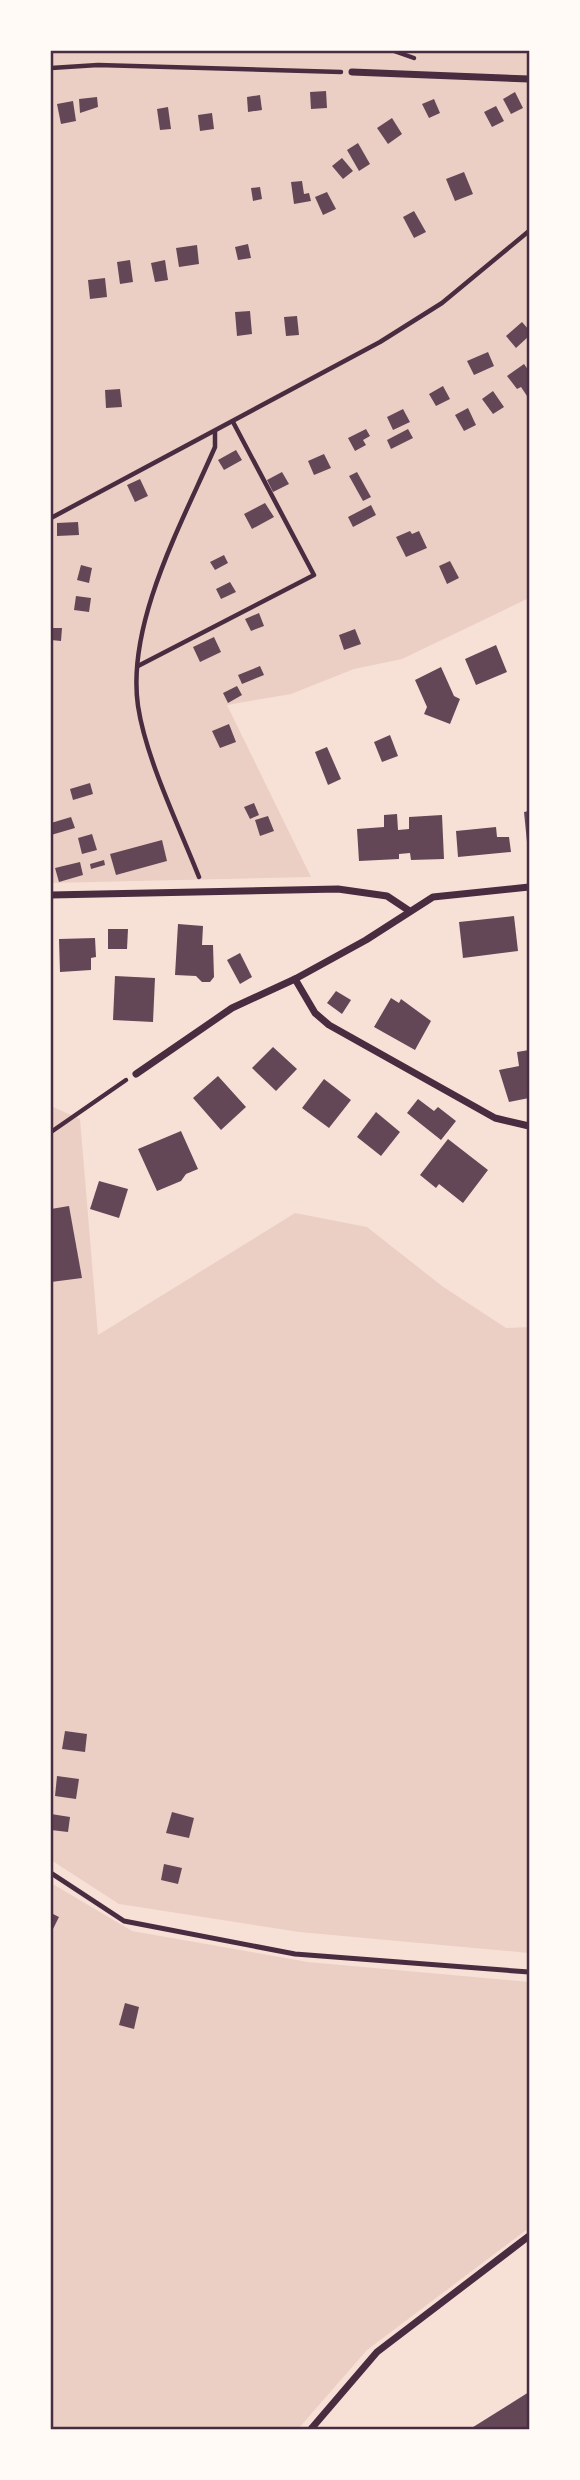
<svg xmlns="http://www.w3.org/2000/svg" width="580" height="2480" viewBox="0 0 580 2480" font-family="Jost,sans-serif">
  <rect width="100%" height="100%" fill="#f7e1d7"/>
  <g fill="#ebcfc5">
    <polygon points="51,51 529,51 529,598 402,659 354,669 291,694 227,705 311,877 51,883"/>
    <polygon points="51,1106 80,1119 98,1335 295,1213 367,1227 442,1286 506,1328 529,1327 529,1953 299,1932 119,1904 51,1860"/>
    <polygon points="51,1883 132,1931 308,1962 529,1982 529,2228 367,2350 298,2429 51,2429"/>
  </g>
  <g fill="#644757">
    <polygon points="326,91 327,108 311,109 310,92"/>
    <polygon points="515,92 523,108 511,114 503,99"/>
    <polygon points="260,95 262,110 248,112 247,97"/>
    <polygon points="97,97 98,107 80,113 79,99"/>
    <polygon points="434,99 440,113 429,118 422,104"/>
    <polygon points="73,101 76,121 61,124 57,104"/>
    <polygon points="496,106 504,121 492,127 484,112"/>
    <polygon points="168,107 171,129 160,130 157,109"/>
    <polygon points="212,113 214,129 200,131 198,115"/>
    <polygon points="392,118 402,134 388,144 377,128"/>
    <polygon points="358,143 370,164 359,171 347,150"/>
    <polygon points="342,158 353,171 343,179 332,166"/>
    <polygon points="464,172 473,194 455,201 446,179"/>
    <polygon points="302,181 304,194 309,193 311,201 294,204 291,182"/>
    <polygon points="260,187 262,199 253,201 251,188"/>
    <polygon points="327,192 336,209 323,215 315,197"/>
    <polygon points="414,211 426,232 414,238 403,217"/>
    <polygon points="248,244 251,258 238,260 235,247"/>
    <polygon points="197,245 199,264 179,267 176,248"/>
    <polygon points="130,260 133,282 120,284 117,262"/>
    <polygon points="165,260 168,280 155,282 151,263"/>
    <polygon points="105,278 107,297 90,299 88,280"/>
    <polygon points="250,311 252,334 237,336 235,312"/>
    <polygon points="297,316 299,335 286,336 284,317"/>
    <polygon points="522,322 529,330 529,336 516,348 506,336"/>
    <polygon points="488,352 494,366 474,375 467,361"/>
    <polygon points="524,364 529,371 529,399 521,387 517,389 507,376"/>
    <polygon points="443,386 450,399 436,406 429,394"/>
    <polygon points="120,389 122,407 106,408 105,390"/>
    <polygon points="493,391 504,407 493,414 482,399"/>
    <polygon points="468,408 476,425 464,431 455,415"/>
    <polygon points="403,409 410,422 393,430 387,417"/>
    <polygon points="366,429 370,436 363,440 366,445 355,451 348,438"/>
    <polygon points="408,429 413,438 391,449 387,440"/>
    <polygon points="236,450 242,460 224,470 218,460"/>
    <polygon points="324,454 331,468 314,475 308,461"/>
    <polygon points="282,472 289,484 273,492 267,480"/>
    <polygon points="357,472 371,497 363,501 349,476"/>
    <polygon points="140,479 148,496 135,502 127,485"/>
    <polygon points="265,503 274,517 252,529 244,514"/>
    <polygon points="371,505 376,515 353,527 348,517"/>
    <polygon points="78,522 79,535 57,536 57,523"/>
    <polygon points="410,531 412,534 419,531 427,548 406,557 396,537"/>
    <polygon points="224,555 228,563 215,570 210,562"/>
    <polygon points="450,561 459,578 447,584 439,566"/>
    <polygon points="81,565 92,568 89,583 77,580"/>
    <polygon points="230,582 236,592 221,599 216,589"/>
    <polygon points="76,596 91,598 89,612 74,610"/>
    <polygon points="259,613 264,626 251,631 245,619"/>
    <polygon points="51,628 62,628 61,641 51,640"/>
    <polygon points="355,629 361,644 344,650 339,635"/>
    <polygon points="214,637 221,652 200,662 193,647"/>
    <polygon points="496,645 507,672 476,685 465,659"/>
    <polygon points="260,666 264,675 242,684 238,675"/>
    <polygon points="441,667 454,696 460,699 450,724 424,714 427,707 415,680"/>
    <polygon points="237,686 242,695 228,703 223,693"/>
    <polygon points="229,724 236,742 220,748 212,731"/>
    <polygon points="390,735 398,756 382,762 374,742"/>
    <polygon points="327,747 341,779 328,785 315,752"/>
    <polygon points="90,783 93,794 73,800 70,789"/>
    <polygon points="254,803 259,815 250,819 244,807"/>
    <polygon points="529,811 529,842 527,842 524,812"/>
    <polygon points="397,814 398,830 409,829 409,817 442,815 444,859 411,860 410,853 399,854 399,859 359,861 357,829 384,827 384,815"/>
    <polygon points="268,816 274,831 260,836 255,820"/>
    <polygon points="71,817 75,828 51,835 51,823"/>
    <polygon points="496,827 497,837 509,837 511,852 458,857 456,831"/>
    <polygon points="92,834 97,850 82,854 78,838"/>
    <polygon points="162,840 167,861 116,875 110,854"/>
    <polygon points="104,860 105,865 91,869 90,864"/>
    <polygon points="80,862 83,875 59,882 55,868"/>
    <polygon points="514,916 518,951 463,958 459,922"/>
    <polygon points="178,924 203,926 202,945 213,945 214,977 210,982 202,982 196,976 175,975"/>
    <polygon points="108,929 128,929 127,949 108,949"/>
    <polygon points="95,938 96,957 91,958 91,970 60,972 59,939"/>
    <polygon points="240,953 252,977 240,984 227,960"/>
    <polygon points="115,976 155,978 153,1022 113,1020"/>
    <polygon points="336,991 351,1000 342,1014 327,1003"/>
    <polygon points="391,998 399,1003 401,999 431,1021 415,1050 374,1027"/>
    <polygon points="273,1047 297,1069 276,1091 252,1068"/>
    <polygon points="529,1050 529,1098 509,1102 499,1070 519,1066 517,1052"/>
    <polygon points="218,1076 246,1107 221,1130 193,1098"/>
    <polygon points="324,1079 351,1100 329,1128 302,1108"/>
    <polygon points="418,1099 434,1111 438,1107 456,1121 441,1140 407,1113"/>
    <polygon points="376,1112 400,1132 381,1156 357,1137"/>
    <polygon points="181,1131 198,1169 186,1174 181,1181 157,1191 138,1149"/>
    <polygon points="448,1139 488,1170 463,1203 439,1184 436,1188 420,1175"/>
    <polygon points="99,1181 128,1189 119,1218 90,1209"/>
    <polygon points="69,1206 82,1278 51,1282 51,1209"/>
    <polygon points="65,1731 87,1734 85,1752 62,1749"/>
    <polygon points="57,1776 79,1779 76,1799 55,1796"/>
    <polygon points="172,1812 194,1818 189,1838 166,1833"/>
    <polygon points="51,1814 70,1817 68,1832 51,1830"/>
    <polygon points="164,1864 182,1868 178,1884 161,1880"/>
    <polygon points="51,1913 59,1917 51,1933"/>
    <polygon points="125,2003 139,2007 134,2029 119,2025"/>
    <polygon points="529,2392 529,2429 470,2429"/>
  </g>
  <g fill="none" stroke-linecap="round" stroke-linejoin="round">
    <g stroke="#4a2c40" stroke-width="4.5">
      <polyline points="394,51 414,58"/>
      <polyline points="51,68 98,65 341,72"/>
      <polyline points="51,518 380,342 442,303 529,231"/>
      <polyline points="138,666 314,575 233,422"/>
      <path d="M 199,877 C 179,826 146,759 138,706 C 126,623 183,521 215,447 L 215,431"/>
      <polyline points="51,1132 126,1080"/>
    </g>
    <polyline stroke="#4a2c40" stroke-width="5" points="51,1873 124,1921 295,1954 529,1972"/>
    <g stroke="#4a2c40" stroke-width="7">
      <polyline points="352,72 529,79"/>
      <polyline points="51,895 338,889 387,896 408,910"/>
      <polyline points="295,979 315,1013 329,1025 495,1118 529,1126"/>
      <polyline points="136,1074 232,1008 295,979 366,940 433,897 529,887"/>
      <polyline points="311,2429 377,2352 529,2236"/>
    </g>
  </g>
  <rect width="580" height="2480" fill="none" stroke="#fffaf5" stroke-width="105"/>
  <rect x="52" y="52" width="476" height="2376" fill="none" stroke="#4a2c40" stroke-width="2.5"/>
</svg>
